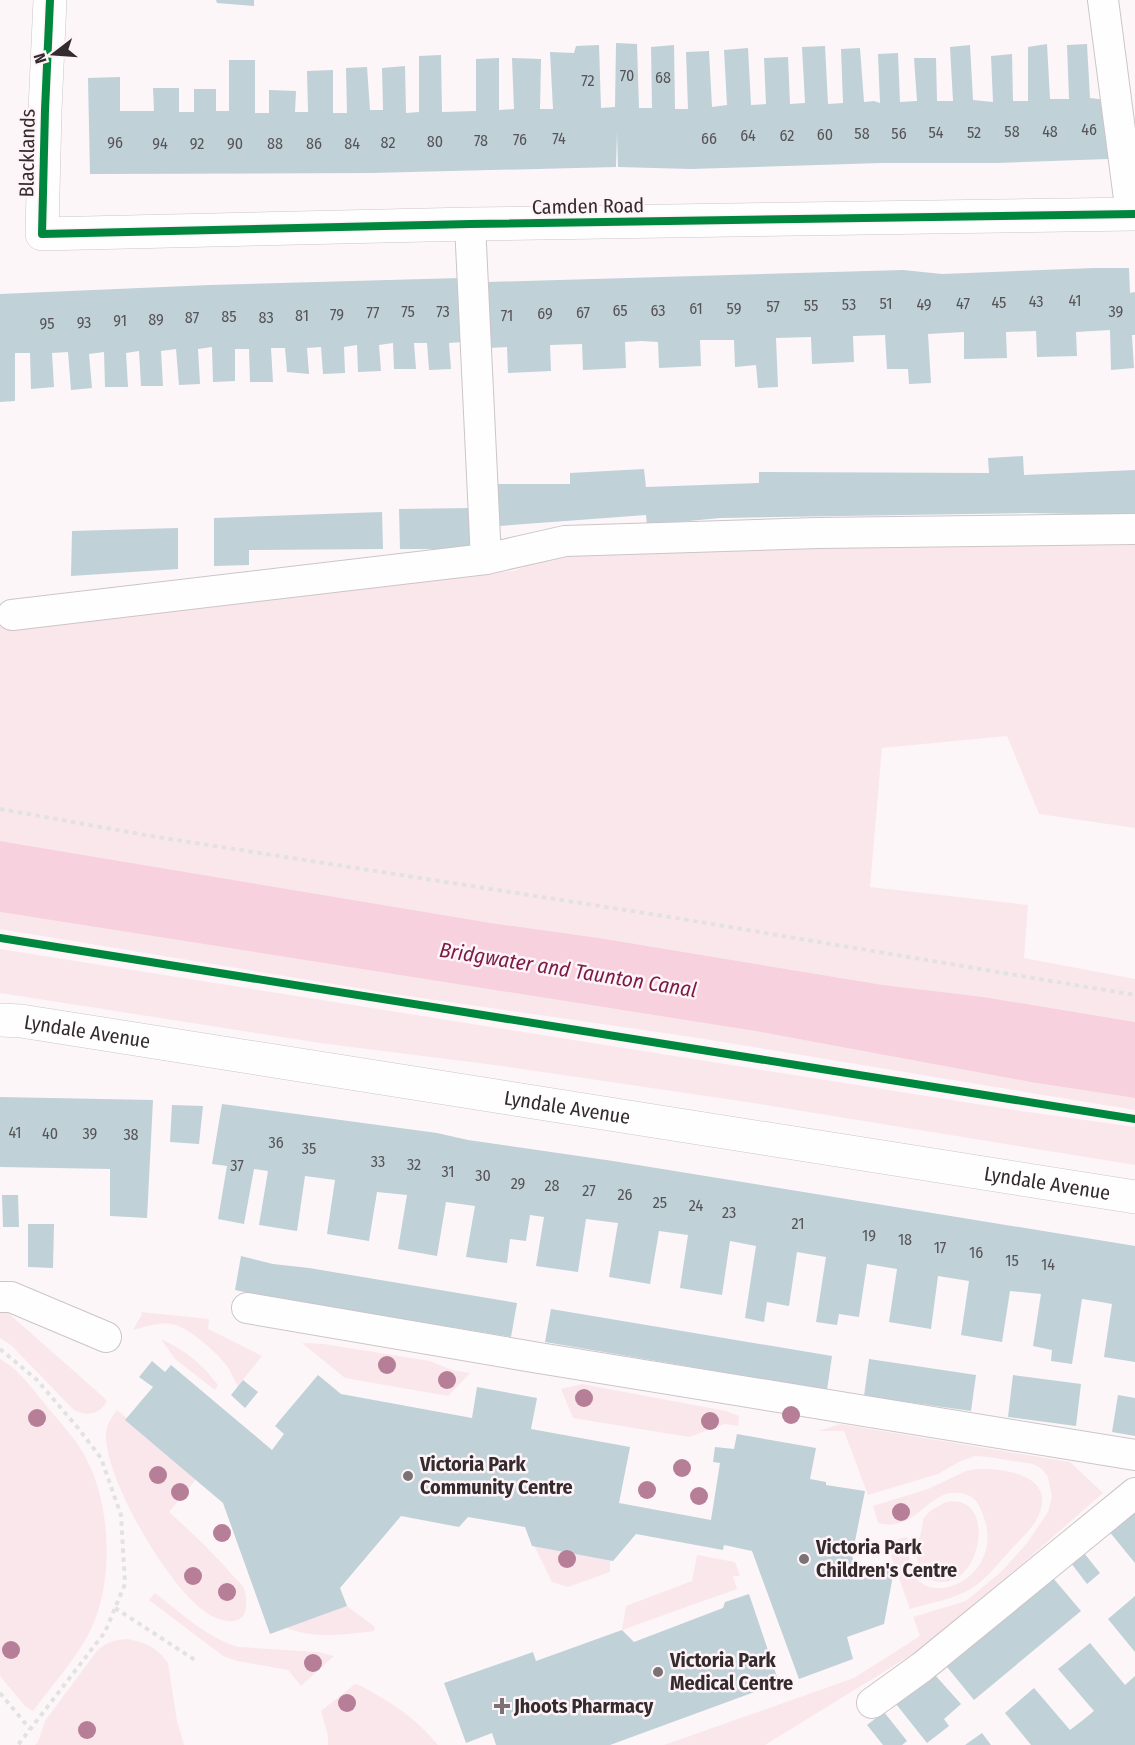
<svg xmlns="http://www.w3.org/2000/svg" width="1135" height="1745" viewBox="0 0 1135 1745" font-family="'Fira Sans Condensed',sans-serif">
  <rect width="100%" height="100%" fill="#fcf6f8"/>
  <g fill="#fae7ec">
    <polygon points="1135,545 1135,828 1039,814 1007,736 882,748 870,887 1028,905 1024,958 1135,979 1135,1022 984,997 883,985 599,938 491,923 0,841 0,614 513,571 554,556 585,551"/>
    <polygon points="0,912 755,1031 1036,1083 1135,1098 1135,1110 692,1037 394,994 0,929"/>
    <polygon points="0,949 1021,1111 1135,1127 1135,1165 747,1102 494,1065 320,1043 0,993"/>
    <path d="M 141,1312 L 209,1319 L 208,1329 L 262,1356 L 238,1386 C 234,1380 231,1372 227,1366 C 216,1352 188,1326 171,1324 C 158,1322 145,1327 133,1330 L 142,1314 Z"/>
    <path d="M 0,1313 L 8,1313 L 101,1395 L 107,1401 C 100,1414 87,1417 74,1410 L 11,1345 L 0,1338 Z"/>
    <path d="M 161,1339 C 186,1351 201,1363 218,1385 L 215,1390 L 175,1359 Z"/>
    <polygon points="302,1343 324,1344 430,1361 452,1370 470,1373 448,1396 345,1378"/>
    <path d="M 0,1359 C 22,1371 38,1397 54,1415 C 64,1427 74,1438 82,1451 C 111,1498 115,1579 91,1629 C 77,1658 52,1685 33,1711 L 25,1706 L 0,1676 Z"/>
    <polygon points="582,1384 726,1411 739,1416 738,1426 725,1424 689,1437 573,1418 561,1389"/>
    <path d="M 117,1410 L 198,1477 L 169,1512 C 190,1531 209,1549 228,1570 C 232,1575 239,1581 243,1587 C 247,1594 248,1612 242,1617 C 233,1625 221,1620 212,1616 C 173,1597 104,1478 106,1434 C 106,1425 112,1417 117,1410 Z"/>
    <polygon points="840,1424 1070,1462 1103,1493 934,1641 765,1745 664,1745 854,1678 920,1636 913,1617 966,1601 1002,1571 1027,1543 1048,1512 1052,1497 1048,1477 1042,1469 1033,1464 988,1457 975,1456 959,1462 938,1474 868,1495 844,1431 819,1431"/>
    <path d="M 977,1469 C 1004,1468 1058,1475 1038,1517 C 1031,1531 1018,1541 1008,1553 C 997,1565 986,1579 972,1588 C 955,1599 930,1603 910,1609 L 891,1556 L 898,1539 L 906,1537 L 911,1542 C 910,1550 908,1561 911,1569 C 926,1611 1002,1579 985,1521 C 982,1512 980,1504 972,1497 C 930,1477 921,1535 878,1523 L 873,1506 L 928,1489 L 966,1471 Z"/>
    <path d="M 946,1502 C 1001,1492 980,1598 932,1580 C 923,1576 919,1568 917,1559 C 915,1545 923,1532 923,1519 L 930,1511 Z"/>
    <polygon points="533,1543 610,1557 610,1572 568,1587 552,1582"/>
    <polygon points="697,1555 735,1562 740,1576 733,1576 737,1589 622,1630 626,1606 692,1581"/>
    <path d="M 155,1593 C 181,1613 207,1638 239,1647 L 318,1652 L 334,1656 L 301,1686 L 288,1670 L 237,1661 L 223,1656 L 149,1600 Z"/>
    <path d="M 347,1606 L 375,1627 L 374,1631 C 343,1635 316,1639 286,1628 Z"/>
    <path d="M 127,1639 C 145,1642 158,1648 168,1663 L 177,1721 L 184,1745 L 35,1745 L 38,1742 L 45,1721 L 97,1651 C 106,1642 115,1640 127,1639 Z"/>
    <path d="M 355,1684 C 360,1685 363,1687 368,1690 C 395,1704 418,1721 438,1745 L 328,1745 L 328,1736 L 321,1711 Z"/>
  </g>
  <polygon fill="#f7d1dd" points="0,841 491,923 599,938 883,985 984,997 1135,1022 1135,1098 1036,1083 755,1031 0,912"/>
  <g fill="#c0d1d8">
    <polygon points="216,0 254,0 254,6 217,3"/>
    <polygon points="616,43 637,44 639,108 652,108 651,47 674,45 675,109 688,109 686,52 709,51 712,107 727,105 724,50 748,48 751,105 766,104 764,58 788,57 790,104 805,103 802,47 825,46 828,104 843,103 841,49 860,48 864,102 874,101 880,103 878,54 898,53 900,102 917,101 914,58 936,58 937,101 953,101 950,47 970,45 973,100 993,102 991,56 1012,54 1013,101 1028,101 1028,47 1047,44 1050,99 1069,99 1067,45 1087,44 1090,98 1106,100 1108,159 996,163 881,163 691,169 618,167 617,132 616,167 371,173 90,174 88,78 120,77 120,111 154,111 153,88 179,88 179,112 194,112 194,89 216,89 216,111 229,111 229,60 255,60 255,113 269,113 269,90 296,91 295,112 308,112 307,71 333,70 333,113 347,113 346,68 367,67 370,110 383,110 382,68 405,66 406,113 419,112 419,56 441,55 442,112 476,111 476,59 499,58 499,110 514,109 512,58 541,59 540,109 553,109 550,52 574,53 576,46 599,45 601,108 615,107"/>
    <polygon points="1094,268 1129,268 1130,293 1135,292 1135,335 1132,335 1134,368 1111,370 1110,330 1076,332 1077,356 1037,357 1036,331 1006,332 1007,358 964,359 964,332 928,334 931,383 909,384 908,369 887,369 885,335 853,336 854,362 812,364 811,337 776,338 778,387 758,388 756,365 735,367 734,340 700,340 701,366 659,368 658,342 641,341 625,342 626,368 583,370 582,344 550,345 551,371 508,373 507,347 489,348 487,282 903,270 942,274"/>
    <polygon points="460,278 463,342 449,343 451,369 429,370 427,343 414,343 416,369 394,369 393,343 379,345 381,371 358,372 357,345 344,347 345,373 323,374 321,347 307,348 309,374 287,372 285,348 271,348 273,382 250,382 249,349 235,349 235,381 213,382 212,347 198,349 200,384 179,385 176,349 161,351 163,386 141,386 139,351 126,353 128,387 105,387 104,352 89,354 92,388 71,390 68,352 52,353 54,387 31,389 30,353 15,353 15,401 0,402 0,294 210,285"/>
    <polygon points="1023,456 1024,475 1135,470 1135,515 1026,513 720,518 647,525 646,515 499,526 497,484 570,484 570,473 644,469 646,487 759,483 759,472 989,473 988,458"/>
    <polygon points="471,508 472,549 400,549 399,509"/>
    <polygon points="382,512 383,549 249,550 249,565 214,566 214,518"/>
    <polygon points="178,528 178,569 71,576 72,531"/>
    <polygon points="0,1097 153,1100 147,1218 110,1216 110,1169 0,1167"/>
    <polygon points="222,1104 437,1133 468,1140 613,1161 1135,1246 1135,1362 1104,1357 1112,1304 1095,1301 1082,1299 1072,1364 1051,1361 1052,1350 1033,1346 1041,1294 1010,1291 1002,1342 961,1335 969,1281 938,1276 931,1329 889,1322 897,1269 867,1264 859,1317 839,1314 837,1325 816,1322 826,1257 797,1252 789,1306 767,1302 764,1322 745,1318 756,1246 730,1241 722,1295 680,1288 688,1235 659,1231 650,1284 609,1277 618,1223 586,1219 578,1272 536,1266 544,1217 530,1215 526,1241 510,1239 507,1263 466,1257 475,1206 446,1202 437,1256 398,1249 407,1195 377,1192 369,1241 327,1234 335,1180 305,1176 297,1231 259,1225 268,1171 254,1169 244,1224 218,1219 227,1166 212,1164"/>
    <polygon points="172,1105 203,1106 199,1144 170,1142"/>
    <polygon points="2,1195 18,1195 19,1227 3,1227"/>
    <polygon points="28,1224 54,1224 53,1268 28,1267"/>
    <polygon points="241,1256 273,1264 309,1268 517,1303 511,1337 268,1297 235,1290"/>
    <polygon points="551,1309 832,1356 827,1390 545,1342"/>
    <polygon points="869,1359 976,1375 971,1411 864,1396"/>
    <polygon points="152,1361 165,1372 171,1365 272,1450 284,1434 275,1426 318,1375 341,1394 472,1418 477,1387 537,1398 531,1429 630,1447 619,1503 711,1520 720,1463 713,1462 715,1447 734,1449 737,1434 816,1448 810,1479 826,1482 826,1485 865,1491 852,1556 854,1563 894,1570 884,1624 847,1637 853,1659 799,1679 752,1551 724,1545 723,1550 636,1534 613,1561 532,1546 525,1527 468,1517 459,1527 401,1516 340,1588 347,1606 270,1634 223,1503 125,1420 153,1387 139,1377"/>
    <polygon points="1013,1375 1081,1384 1076,1426 1008,1417"/>
    <polygon points="243,1380 258,1392 245,1408 231,1395"/>
    <polygon points="1118,1395 1135,1398 1135,1436 1112,1432"/>
    <polygon points="1133,1510 1135,1512 1135,1563 1108,1530"/>
    <polygon points="1084,1553 1100,1573 1087,1584 1071,1563"/>
    <polygon points="1053,1578 1081,1611 974,1700 947,1667"/>
    <polygon points="749,1594 779,1683 610,1745 496,1745 492,1733 466,1743 444,1683 533,1652 536,1661 622,1630 634,1642 723,1608 725,1602"/>
    <polygon points="1135,1596 1135,1652 1108,1619"/>
    <polygon points="1090,1643 1125,1685 1135,1676 1135,1745 1031,1745 1005,1713 1034,1688 1070,1730 1083,1720 1094,1711 1058,1669"/>
    <polygon points="935,1675 961,1704 944,1719 949,1726 927,1743 896,1704"/>
    <polygon points="884,1712 907,1741 902,1745 883,1745 867,1725"/>
    <polygon points="982,1733 991,1745 965,1745"/>
  </g>
  <g fill="none" stroke-linecap="round" stroke-linejoin="round">
    <g stroke="#ccc5c7" stroke-width="32">
      <g id="lane">
        <polyline points="1103,0 1131,214"/>
        <polyline points="486,559 565,541 818,533 1135,529"/>
        <polyline points="12,615 486,559 470,224"/>
        <polyline points="0,1297 11,1297 106,1337"/>
        <polyline points="247,1308 539,1358 1135,1455"/>
        <polyline points="872,1703 922,1667 1135,1493"/>
      </g>
    </g>
    <g stroke="#ccc5c7" stroke-width="34">
      <g id="street">
        <polyline points="50,0 45,110 42,234 470,224 1135,214"/>
        <path id="s1" d="M 0,1020 L 21,1021 L 1135,1197"/>
      </g>
    </g>
    <g stroke="#e3e2e2" stroke-width="4" stroke-dasharray="4.5 4.5" stroke-linecap="butt">
      <polyline points="0,809 151,836 670,917 1135,995"/>
      <polyline points="0,1349 37,1380 78,1428 101,1458 121,1515 125,1584 105,1632 18,1745"/>
      <polyline points="115,1608 198,1662"/>
      <polyline points="0,1693 30,1729"/>
    </g>
    <use href="#lane" stroke="#fffefe" stroke-width="30"/>
    <use href="#street" stroke="#fffefe" stroke-width="33"/>
    <g stroke="#fef4f7" stroke-width="11">
      <g id="cycleway">
        <polyline points="50,0 45,110 42,234 470,224 1135,214"/>
        <polyline points="0,938 1135,1119"/>
      </g>
    </g>
    <use href="#cycleway" stroke="#00873e" stroke-width="8"/>
  </g>
  <g fill="#b67e97">
    <circle cx="387" cy="1365" r="9"/>
    <circle cx="447" cy="1380" r="9"/>
    <circle cx="584" cy="1398" r="9"/>
    <circle cx="791" cy="1415" r="9"/>
    <circle cx="37" cy="1418" r="9"/>
    <circle cx="710" cy="1421" r="9"/>
    <circle cx="682" cy="1468" r="9"/>
    <circle cx="158" cy="1475" r="9"/>
    <circle cx="647" cy="1490" r="9"/>
    <circle cx="180" cy="1492" r="9"/>
    <circle cx="699" cy="1496" r="9"/>
    <circle cx="901" cy="1512" r="9"/>
    <circle cx="222" cy="1533" r="9"/>
    <circle cx="567" cy="1559" r="9"/>
    <circle cx="193" cy="1576" r="9"/>
    <circle cx="227" cy="1592" r="9"/>
    <circle cx="11" cy="1650" r="9"/>
    <circle cx="313" cy="1663" r="9"/>
    <circle cx="347" cy="1703" r="9"/>
    <circle cx="87" cy="1730" r="9"/>
  </g>
  <g fill="#7a7275" stroke="#fef4f7" stroke-width="2">
    <circle cx="408" cy="1476" r="6"/>
    <circle cx="804" cy="1559" r="6"/>
    <circle cx="658" cy="1672" r="6"/>
    <path d="M499 1697h6v6h6v6h-6v6h-6v-6h-6v-6h6z"/>
  </g>
  <g text-anchor="middle" dominant-baseline="central" stroke-width="5" stroke-linejoin="round" paint-order="stroke">
    <g font-size="16" fill="#575458">
      <text x="627" y="75">70</text>
      <text x="663" y="77">68</text>
      <text x="588" y="80">72</text>
      <text x="1089" y="129">46</text>
      <text x="1012" y="131">58</text>
      <text x="1050" y="131">48</text>
      <text x="936" y="132">54</text>
      <text x="974" y="132">52</text>
      <text x="862" y="133">58</text>
      <text x="899" y="133">56</text>
      <text x="825" y="134">60</text>
      <text x="748" y="135">64</text>
      <text x="787" y="135">62</text>
      <text x="559" y="138">74</text>
      <text x="709" y="138">66</text>
      <text x="520" y="139">76</text>
      <text x="481" y="140">78</text>
      <text x="435" y="141">80</text>
      <text x="115" y="142">96</text>
      <text x="388" y="142">82</text>
      <text x="160" y="143">94</text>
      <text x="197" y="143">92</text>
      <text x="235" y="143">90</text>
      <text x="275" y="143">88</text>
      <text x="314" y="143">86</text>
      <text x="352" y="143">84</text>
      <text x="1075" y="300">41</text>
      <text x="1036" y="301">43</text>
      <text x="999" y="302">45</text>
      <text x="886" y="303">51</text>
      <text x="963" y="303">47</text>
      <text x="849" y="304">53</text>
      <text x="924" y="304">49</text>
      <text x="811" y="305">55</text>
      <text x="773" y="306">57</text>
      <text x="696" y="308">61</text>
      <text x="734" y="308">59</text>
      <text x="620" y="310">65</text>
      <text x="658" y="310">63</text>
      <text x="408" y="311">75</text>
      <text x="443" y="311">73</text>
      <text x="1116" y="311">39</text>
      <text x="373" y="312">77</text>
      <text x="583" y="312">67</text>
      <text x="545" y="313">69</text>
      <text x="337" y="314">79</text>
      <text x="302" y="315">81</text>
      <text x="507" y="315">71</text>
      <text x="229" y="316">85</text>
      <text x="192" y="317">87</text>
      <text x="266" y="317">83</text>
      <text x="156" y="319">89</text>
      <text x="120" y="320">91</text>
      <text x="84" y="322">93</text>
      <text x="47" y="323">95</text>
      <text x="15" y="1132">41</text>
      <text x="50" y="1133">40</text>
      <text x="90" y="1133">39</text>
      <text x="131" y="1134">38</text>
      <text x="276" y="1142">36</text>
      <text x="309" y="1148">35</text>
      <text x="378" y="1161">33</text>
      <text x="414" y="1164">32</text>
      <text x="237" y="1165">37</text>
      <text x="448" y="1171">31</text>
      <text x="483" y="1175">30</text>
      <text x="518" y="1183">29</text>
      <text x="552" y="1185">28</text>
      <text x="589" y="1190">27</text>
      <text x="625" y="1194">26</text>
      <text x="660" y="1202">25</text>
      <text x="696" y="1205">24</text>
      <text x="729" y="1212">23</text>
      <text x="798" y="1223">21</text>
      <text x="869" y="1235">19</text>
      <text x="905" y="1239">18</text>
      <text x="940" y="1247">17</text>
      <text x="976" y="1252">16</text>
      <text x="1012" y="1260">15</text>
      <text x="1048" y="1264">14</text>
    </g>
    <g font-size="20" fill="#342b2e" stroke="#fef4f7">
      <text transform="translate(27 153) rotate(-89)">Blacklands</text>
      <text transform="translate(588 206) rotate(-1)">Camden Road</text>
      <text stroke="none"><textPath href="#s1" startOffset="88">Lyndale Avenue</textPath></text>
      <text stroke="none"><textPath href="#s1" startOffset="574">Lyndale Avenue</textPath></text>
      <text stroke="none"><textPath href="#s1" startOffset="1060">Lyndale Avenue</textPath></text>
    </g>
    <g font-size="20" font-weight="bold" fill="#342b2e" stroke="#fef4f7" text-anchor="start">
      <text x="420" y="1464">Victoria Park<tspan x="420" dy="23">Community Centre</tspan></text>
      <text x="816" y="1547">Victoria Park<tspan x="816" dy="23">Children's Centre</tspan></text>
      <text x="670" y="1660">Victoria Park<tspan x="670" dy="23">Medical Centre</tspan></text>
      <text x="514" y="1706">Jhoots Pharmacy</text>
    </g>
    <g font-size="21" font-style="italic" fill="#7a1a45" stroke="#fef4f7">
      <text transform="translate(568 970) rotate(9)">Bridgwater and Taunton Canal</text>
    </g>
  </g>
  <g transform="translate(54 54) rotate(253)" stroke="#fef4f7" stroke-width="4.5" paint-order="stroke">
  <path d="M0-4.5L10 22L0 15L-10 22Z" fill="#342b2e"/>
  <text y="-9" font-size="16" font-weight="bold" text-anchor="middle" fill="#342b2e">N</text>
  </g>
</svg>
